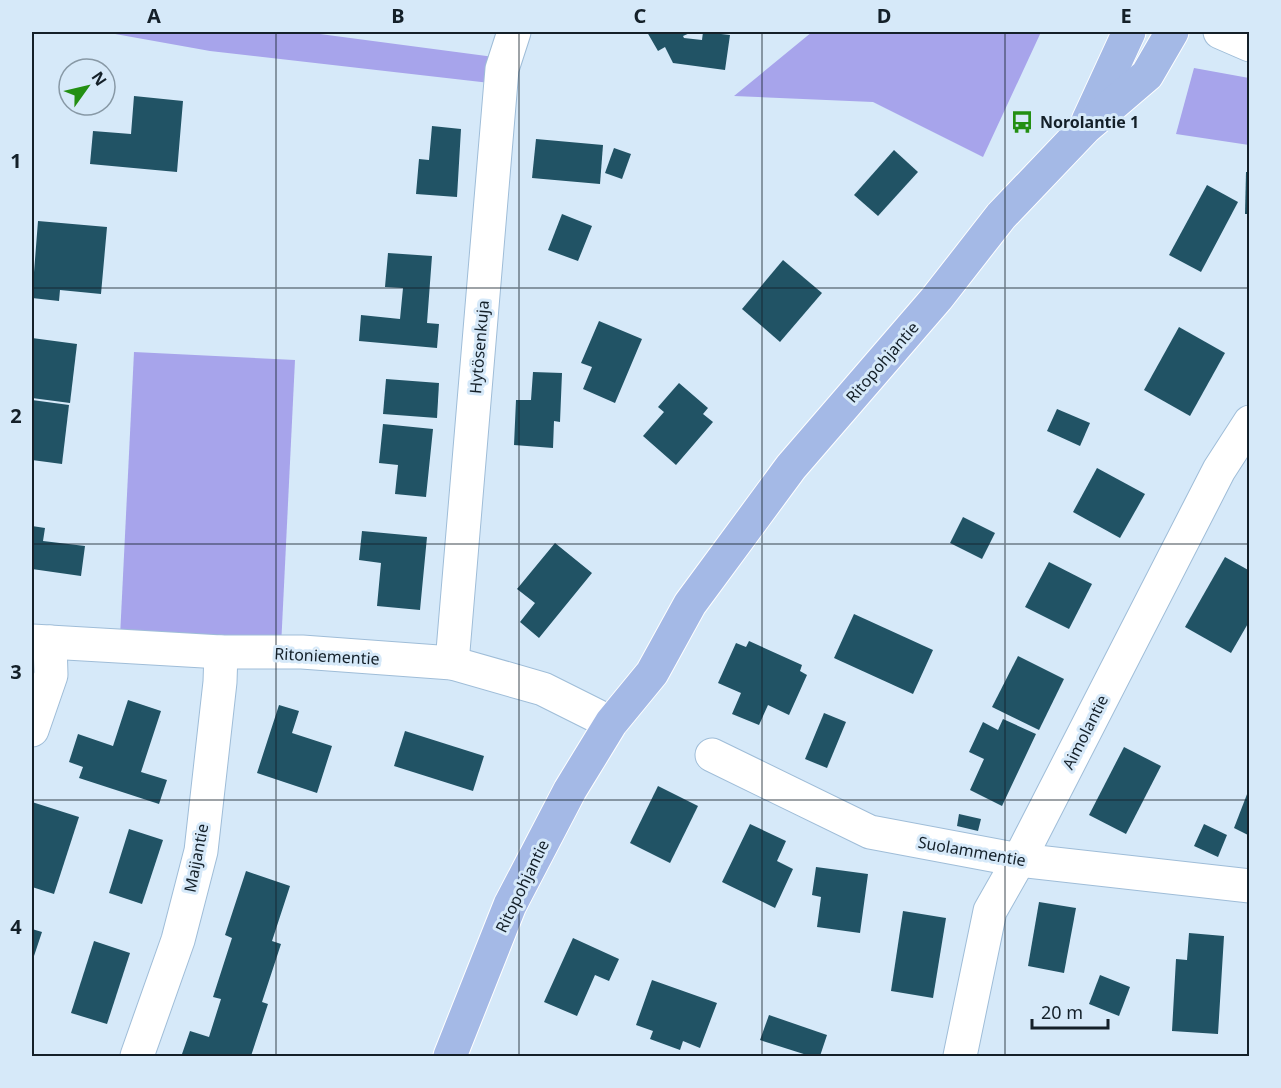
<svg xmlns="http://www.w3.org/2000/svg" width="1281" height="1088" viewBox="0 0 1281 1088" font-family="'Noto Sans',sans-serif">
  <rect width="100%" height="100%" fill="#d6e9f9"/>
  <g fill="#a7a4eb">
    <polygon points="104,32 319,32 320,34 494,57 490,83 210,51"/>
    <polygon points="812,32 1041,32 983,157 873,102 734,96"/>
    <polygon points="1194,68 1249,78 1249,145 1176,134"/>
    <polygon points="134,352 295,360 281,647 120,637"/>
  </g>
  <g fill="#215365">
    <polygon points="647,32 692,32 683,36 684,38 702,40 703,32 730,35 725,70 673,63 665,47 658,51"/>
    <polygon points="134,96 183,101 177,172 90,164 93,131 131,134"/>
    <polygon points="432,126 461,129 457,197 416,194 419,159 429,160"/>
    <polygon points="536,139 603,145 600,184 532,178"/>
    <polygon points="614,148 631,154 622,179 605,173"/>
    <polygon points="894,150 918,172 878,216 854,195"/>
    <polygon points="1246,172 1250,172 1250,214 1245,214"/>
    <polygon points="1207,185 1238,202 1201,272 1169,255"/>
    <polygon points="562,214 592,226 578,261 548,250"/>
    <polygon points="38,221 107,227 101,294 60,290 59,301 32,298"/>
    <polygon points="388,253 432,256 427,323 439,324 437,348 359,341 361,315 400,319 403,288 385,287"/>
    <polygon points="783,260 822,293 780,342 742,309"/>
    <polygon points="599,321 642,339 615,403 583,389 592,367 581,363"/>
    <polygon points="1179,327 1225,353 1190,416 1144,390"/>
    <polygon points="32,338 77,344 70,403 32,398"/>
    <polygon points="533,372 562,373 560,422 554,421 553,448 514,445 516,400 531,400"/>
    <polygon points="386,379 439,383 437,418 383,414"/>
    <polygon points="679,383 708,408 703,414 713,422 676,465 643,436 664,412 658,407"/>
    <polygon points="32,400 69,405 62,464 32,460"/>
    <polygon points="1057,409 1090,423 1080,446 1047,431"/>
    <polygon points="383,424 433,429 426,497 395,494 398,465 379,463"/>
    <polygon points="1097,468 1145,494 1120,538 1073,512"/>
    <polygon points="963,517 995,533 982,559 950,543"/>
    <polygon points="32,526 45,528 43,541 85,546 81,576 32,569"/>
    <polygon points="362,531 427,537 420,610 377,606 381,563 359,560"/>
    <polygon points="555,543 592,573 539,638 520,622 535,603 517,589"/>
    <polygon points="1225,557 1250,571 1250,620 1231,653 1185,627"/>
    <polygon points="1049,562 1092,584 1069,629 1025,607"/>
    <polygon points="854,614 933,650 913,694 834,658"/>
    <polygon points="749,641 802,665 800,671 807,675 789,715 768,705 759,725 732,714 741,693 718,683 736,643 746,647"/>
    <polygon points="1018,656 1064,679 1039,730 992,707"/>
    <polygon points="128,700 161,711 141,772 167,780 159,804 79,778 83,767 69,762 78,734 113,746"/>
    <polygon points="279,705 299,711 292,733 332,746 317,793 257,773"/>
    <polygon points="824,713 846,722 827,768 805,759"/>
    <polygon points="1003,719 1036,734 1002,806 970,790 984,759 969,752 983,722 998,730"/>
    <polygon points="405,731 484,756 473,791 394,766"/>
    <polygon points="1124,747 1161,766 1126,834 1089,815"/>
    <polygon points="658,786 698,806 670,863 630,843"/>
    <polygon points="1249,789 1250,789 1250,836 1234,828"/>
    <polygon points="32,802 79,817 54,894 32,887"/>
    <polygon points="959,814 981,819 978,831 957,826"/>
    <polygon points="750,824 786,841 777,861 793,869 775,908 722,882"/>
    <polygon points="1204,824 1227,835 1218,857 1194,846"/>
    <polygon points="129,829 163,840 142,904 109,893"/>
    <polygon points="816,867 868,874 860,933 817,927 821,897 812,895"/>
    <polygon points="246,871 290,886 272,941 281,944 262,1002 268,1004 251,1056 189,1056 182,1054 190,1031 209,1037 221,999 213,997 232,938 225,935"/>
    <polygon points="1039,902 1076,908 1064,973 1028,966"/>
    <polygon points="903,911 946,918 933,998 891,991"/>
    <polygon points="32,929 42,932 32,962"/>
    <polygon points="1189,933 1224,936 1218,1034 1172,1031 1176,959 1187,960"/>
    <polygon points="573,938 619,959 609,981 595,975 577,1016 544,1002"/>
    <polygon points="94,941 130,953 107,1024 71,1013"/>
    <polygon points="1100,975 1130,987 1119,1016 1089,1004"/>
    <polygon points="652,980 717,1003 700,1048 683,1041 680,1050 650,1039 653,1031 636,1025"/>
    <polygon points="769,1015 827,1035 820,1056 810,1056 760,1040"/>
  </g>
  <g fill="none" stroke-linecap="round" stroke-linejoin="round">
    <g stroke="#9fbdd8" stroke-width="35">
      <g id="minor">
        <polyline points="1220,32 1250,45"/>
        <polyline points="32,641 221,652 302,652 452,663 543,689 611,723"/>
        <polyline points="452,663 502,69 514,32"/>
        <polyline points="32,730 51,675 50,642"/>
        <polyline points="712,755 870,832 1019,860 1250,886"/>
        <polyline points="137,1056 178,940 201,851 220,682 221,652"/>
        <polyline points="960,1056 990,911 1019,860 1219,470 1250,422"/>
      </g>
    </g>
    <g stroke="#fff" stroke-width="35">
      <g id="major">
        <polyline points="1088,121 1129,32"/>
        <polyline points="450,1056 510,905 570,790 611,723 652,673 690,604 791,467 937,298 1001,216 1085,128 1147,75 1172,32"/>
      </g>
    </g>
    <use href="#minor" stroke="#fff" stroke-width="33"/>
    <use href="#major" stroke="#a4b9e6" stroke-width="33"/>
  </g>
  <path fill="none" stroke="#142029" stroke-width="1.5" stroke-opacity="0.55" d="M 276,32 L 276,1056M 519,32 L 519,1056M 762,32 L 762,1056M 1005,32 L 1005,1056M 32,288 L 1250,288M 32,544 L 1250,544M 32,800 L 1250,800"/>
  <defs>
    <g id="bus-bare" transform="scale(1.8)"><path d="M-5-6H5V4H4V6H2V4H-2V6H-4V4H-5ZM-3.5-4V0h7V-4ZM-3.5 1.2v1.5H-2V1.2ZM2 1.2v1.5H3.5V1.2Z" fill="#238f13" stroke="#d6e9f9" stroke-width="2.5" paint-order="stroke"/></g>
  </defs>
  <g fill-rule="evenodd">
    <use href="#bus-bare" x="1022" y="122"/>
  </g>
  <g text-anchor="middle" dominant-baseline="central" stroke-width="6" stroke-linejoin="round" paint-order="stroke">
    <g font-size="16" font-weight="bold" fill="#142029" stroke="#d6e9f9" text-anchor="start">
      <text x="1040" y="122">Norolantie 1</text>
    </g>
    <g font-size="16" fill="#142029" stroke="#d6e9f9">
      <text transform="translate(479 347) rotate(-85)">Hytösenkuja</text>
      <text transform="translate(882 362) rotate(-49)">Ritopohjantie</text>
      <text transform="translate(327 656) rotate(3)">Ritoniementie</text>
      <text transform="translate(1085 732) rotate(-63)">Aimolantie</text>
      <text transform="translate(972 851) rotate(10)">Suolammentie</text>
      <text transform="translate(196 858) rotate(-79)">Maijantie</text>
      <text transform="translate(522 886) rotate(-64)">Ritopohjantie</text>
    </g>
  </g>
  <rect width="1281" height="1088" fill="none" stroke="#d6e9f9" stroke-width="66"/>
  <g transform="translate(87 87) rotate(56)"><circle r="28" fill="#d6e9f9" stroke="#8899a6" stroke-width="1.5"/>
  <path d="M0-4.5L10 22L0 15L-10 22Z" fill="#238f13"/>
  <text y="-9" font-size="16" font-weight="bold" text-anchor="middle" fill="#142029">N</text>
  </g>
  <path d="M1032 1019v9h76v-9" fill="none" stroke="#142029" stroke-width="3"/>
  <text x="1041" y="1019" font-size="18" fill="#142029" stroke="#d6e9f9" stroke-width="4.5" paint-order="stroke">20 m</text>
  <rect x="33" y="33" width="1215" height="1022" fill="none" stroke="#142029" stroke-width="2"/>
  <g font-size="20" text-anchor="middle" font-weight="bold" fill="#142029">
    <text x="154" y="23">A</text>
    <text x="398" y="23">B</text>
    <text x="640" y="23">C</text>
    <text x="884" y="23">D</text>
    <text x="1126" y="23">E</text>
    <text x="16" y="168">1</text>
    <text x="16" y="423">2</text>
    <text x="16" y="679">3</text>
    <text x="16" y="934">4</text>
  </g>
</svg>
